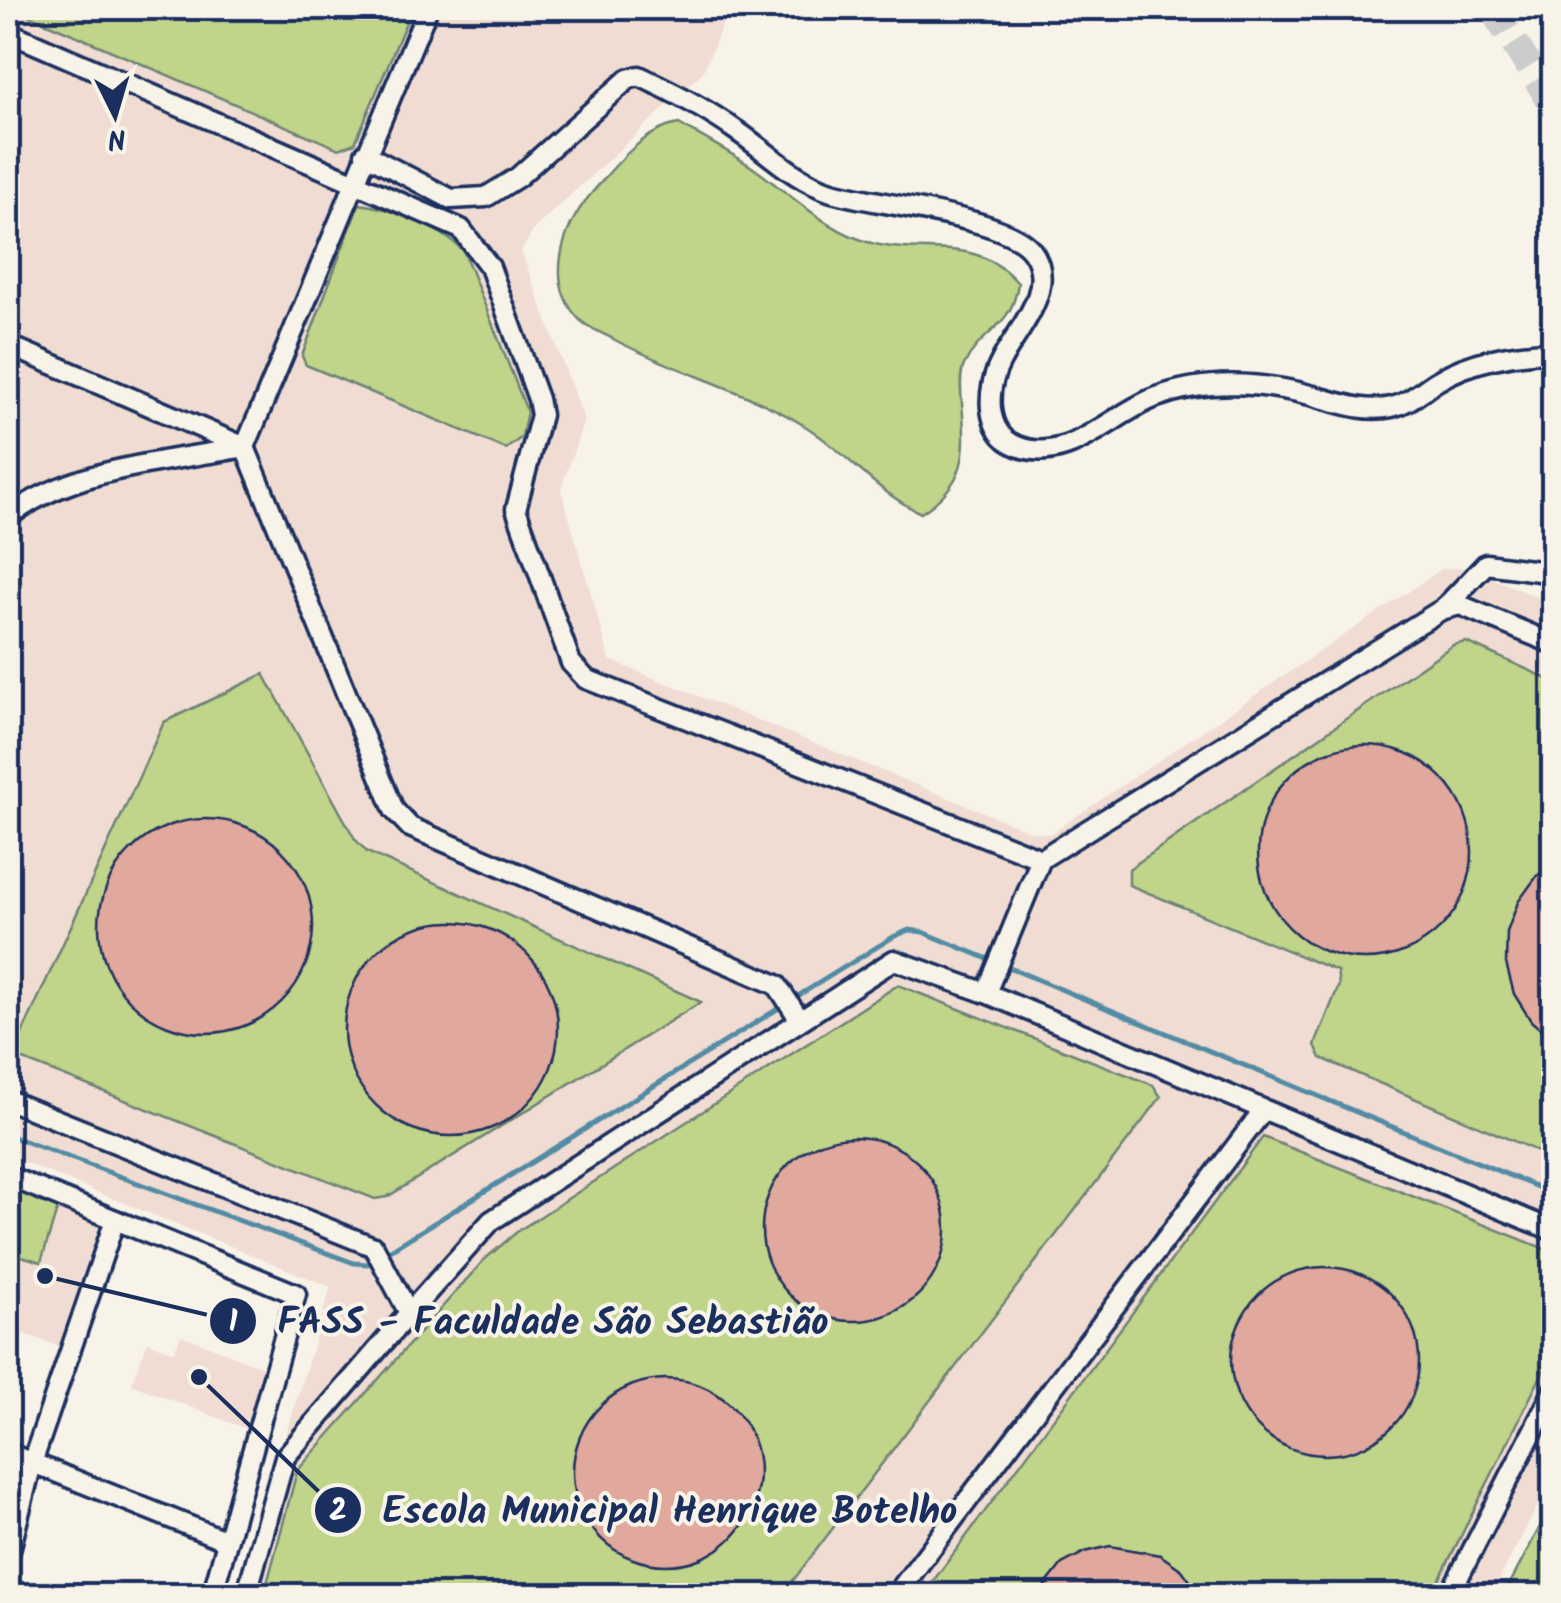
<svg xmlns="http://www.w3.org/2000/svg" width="1561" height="1603" viewBox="0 0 1561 1603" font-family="Kalam,sans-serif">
  <rect width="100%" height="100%" fill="#f7f3e8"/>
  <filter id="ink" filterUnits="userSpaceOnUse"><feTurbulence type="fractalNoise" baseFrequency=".01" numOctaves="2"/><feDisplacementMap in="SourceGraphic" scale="20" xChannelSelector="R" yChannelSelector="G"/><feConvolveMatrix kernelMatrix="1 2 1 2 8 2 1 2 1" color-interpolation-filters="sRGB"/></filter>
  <g filter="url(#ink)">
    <g fill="#f0dcd2">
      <polygon points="8,8 729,8 703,72 535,228 521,251 584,420 561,489 610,660 1032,832 1050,834 1442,569 1463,567 1553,603 1553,1476 1491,1595 237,1595 331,1287 8,1156"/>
      <polygon points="8,1192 100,1224 58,1346 8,1328"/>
      <polygon points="181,1335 267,1369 244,1428 131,1384 148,1342 174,1352"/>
    </g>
    <g fill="#c0d48a" stroke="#6e8274" stroke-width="2.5">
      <polygon points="12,8 412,8 355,143 339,149"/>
      <path d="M 679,124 C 704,138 728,151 752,167 C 789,193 830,234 875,244 C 931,257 974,234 1018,283 C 1012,330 982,328 964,365 C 959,376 961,393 962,404 C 967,455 966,484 921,513 C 875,492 848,453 805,426 C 747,390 678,373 617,341 C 606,334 586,328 578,318 C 545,282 562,228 591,194 C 614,167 642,130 679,124 Z"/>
      <path d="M 359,204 C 394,208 437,226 463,250 L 527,411 L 522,437 L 506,449 L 306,365 L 302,356 Z"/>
      <polygon points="1466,642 1553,681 1553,1158 1321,1058 1315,1045 1339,985 1337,971 1129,885 1129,869 1453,645"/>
      <polygon points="264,674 355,839 367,852 701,1002 387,1197 375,1199 21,1059 16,1047 164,722"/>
      <polygon points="898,985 1153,1085 1161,1097 782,1595 264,1595 297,1471 484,1260 518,1231"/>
      <polygon points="1263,1137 1553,1252 1553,1352 1438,1582 1428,1595 922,1596"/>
      <polygon points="16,1191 59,1204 41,1262 8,1252 8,1218"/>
      <polygon points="1553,1502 1553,1595 1504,1595"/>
    </g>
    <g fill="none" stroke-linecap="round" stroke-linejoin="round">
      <g stroke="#538ba4" stroke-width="5">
        <polyline points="793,999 893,937 909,930 923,932 1554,1194"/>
        <polyline points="8,1135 354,1263 368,1264 784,1005"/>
      </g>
    </g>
    <g fill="#e1a89d" stroke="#1b2f5e" stroke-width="2.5">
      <circle cx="1365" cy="852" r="107"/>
      <circle cx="206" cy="926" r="107"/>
      <polygon points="1554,864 1554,1041 1531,1021 1514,994 1506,963 1507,932 1518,902 1537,876"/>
      <circle cx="451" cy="1029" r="107"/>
      <circle cx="854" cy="1229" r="92"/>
      <circle cx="1325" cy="1361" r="94"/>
      <circle cx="666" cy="1472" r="93"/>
      <polygon points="1110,1546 1160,1555 1182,1570 1201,1596 1037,1596 1062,1564 1085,1552"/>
    </g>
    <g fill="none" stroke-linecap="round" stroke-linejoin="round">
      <polyline stroke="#cbcccc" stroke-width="28" stroke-dasharray="28 14" stroke-linecap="butt" points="1492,8 1554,106"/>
      <g stroke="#1b2f5e" stroke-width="25">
        <g id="minor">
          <polyline points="8,32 461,229 490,267 538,399 541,415 516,509 571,663 586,679 1041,859 986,993"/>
          <path d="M 365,154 L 451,199 L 486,197 L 518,177 L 628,79 L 639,76 C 674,92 706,109 737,131 C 769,153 795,181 832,192 C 877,205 1008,217 1032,251 C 1059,288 1016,331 1001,361 C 986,388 984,433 1017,446 C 1066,466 1111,415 1154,398 C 1204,379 1260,382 1310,395 C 1337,402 1363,413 1392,407 C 1410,403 1422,390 1437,381 C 1469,361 1516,352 1554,352"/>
          <polyline points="8,345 245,447 428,8"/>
          <path d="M 8,517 C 72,467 167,462 245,447 L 394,810 L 410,827 L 777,985 L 800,1020"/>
          <polyline points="1444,608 1486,564 1554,573"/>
          <polyline points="1041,859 1441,610 1460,605 1554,644"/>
          <polyline points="8,1100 374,1247 409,1313 285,1457 246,1596"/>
          <polyline points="8,1176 296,1294 212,1596"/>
          <polyline points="409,1313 491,1221 894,960 986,993 1554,1231"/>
          <polyline points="8,1453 227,1541"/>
          <polyline points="8,1558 32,1463 115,1220"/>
          <polyline points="895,1596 1262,1112"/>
          <polyline points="1449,1596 1554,1390"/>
        </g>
      </g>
      <use href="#minor" stroke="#f7f3e8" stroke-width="18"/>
    </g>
  </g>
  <path fill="none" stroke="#1b2f5e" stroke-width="4" d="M45 1276L233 1321M199 1377L338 1510"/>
  <g fill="#1b2f5e" stroke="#f7f3e8" stroke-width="4">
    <circle cx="45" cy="1276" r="10"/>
    <circle cx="199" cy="1377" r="10"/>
    <circle cx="233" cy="1321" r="25"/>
    <circle cx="338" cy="1510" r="25"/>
  </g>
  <g font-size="30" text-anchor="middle" font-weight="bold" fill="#fff">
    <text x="233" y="1331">1</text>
    <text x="338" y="1520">2</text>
  </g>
  <g font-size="38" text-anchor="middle" font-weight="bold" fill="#1b2f5e" stroke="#f7f3e8" stroke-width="8" stroke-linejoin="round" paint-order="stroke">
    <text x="553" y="1334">FASS - Faculdade São Sebastião</text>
    <text x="670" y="1523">Escola Municipal Henrique Botelho</text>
  </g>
  <rect width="1561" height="1603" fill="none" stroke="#f7f3e8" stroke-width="40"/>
  <rect x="20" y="20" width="1521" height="1563" fill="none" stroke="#1b2f5e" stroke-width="4" filter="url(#ink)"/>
  <g transform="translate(115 115) rotate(175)" stroke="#f7f3e8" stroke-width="8" paint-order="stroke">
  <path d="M0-8L18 38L0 25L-18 38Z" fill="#1b2f5e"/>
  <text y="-15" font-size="28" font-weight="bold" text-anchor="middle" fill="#1b2f5e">N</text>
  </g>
</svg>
